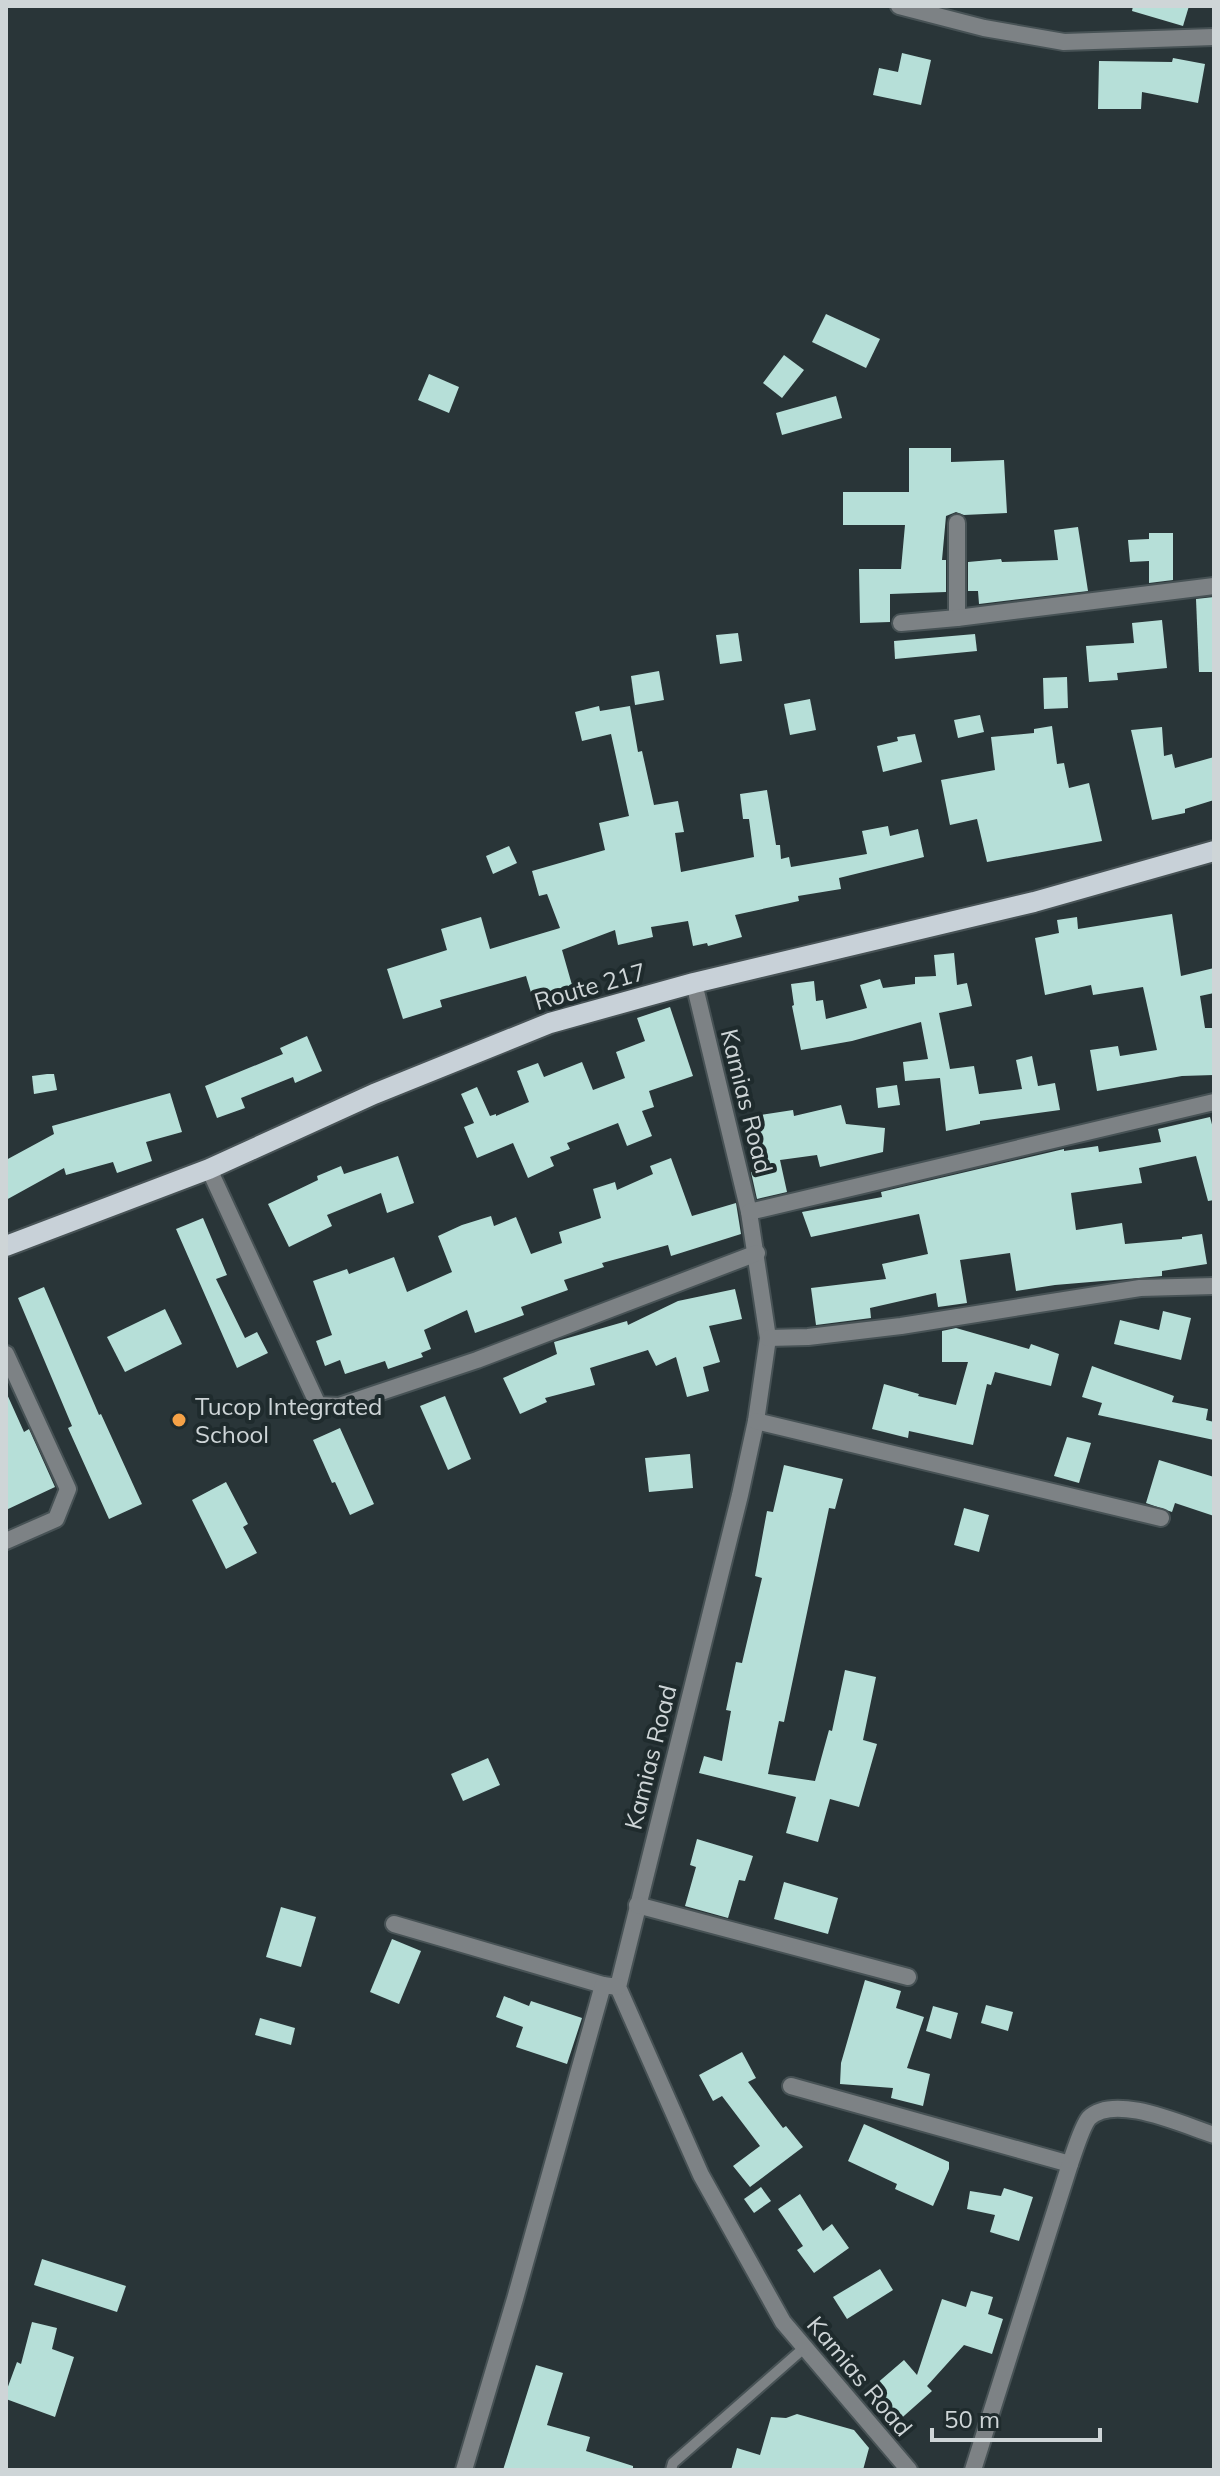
<svg xmlns="http://www.w3.org/2000/svg" width="1220" height="2476" viewBox="0 0 1220 2476" font-family="Mulish,sans-serif">
  <rect width="100%" height="100%" fill="#293538"/>
  <g fill="#b6dfd8">
    <polygon points="1133,6 1189,6 1183,26 1132,11"/>
    <polygon points="902,53 931,60 921,105 873,95 879,68 898,72"/>
    <polygon points="1173,58 1205,64 1198,103 1142,92 1141,109 1098,109 1099,61 1172,62"/>
    <polygon points="826,314 880,339 866,368 812,342"/>
    <polygon points="784,355 804,370 782,398 763,383"/>
    <polygon points="429,374 459,387 449,413 418,400"/>
    <polygon points="836,396 842,418 782,435 776,413"/>
    <polygon points="909,448 951,448 951,462 1004,460 1007,513 964,515 956,512 946,516 942,560 946,560 946,592 890,594 890,622 860,623 859,569 901,569 905,525 843,525 843,492 909,492"/>
    <polygon points="1078,527 1088,591 979,604 978,591 968,591 968,562 1001,559 1002,562 1058,560 1054,530"/>
    <polygon points="1149,533 1173,533 1173,580 1149,583 1149,561 1130,562 1128,540 1149,539"/>
    <polygon points="1214,597 1214,672 1199,672 1196,599"/>
    <polygon points="1162,620 1167,668 1117,673 1118,680 1089,682 1086,646 1134,643 1132,623"/>
    <polygon points="738,633 742,661 720,664 716,635"/>
    <polygon points="975,634 977,651 895,659 894,641"/>
    <polygon points="659,671 664,700 635,705 631,676"/>
    <polygon points="1067,677 1068,708 1044,709 1043,678"/>
    <polygon points="810,699 816,730 790,735 784,704"/>
    <polygon points="599,706 600,711 630,706 638,752 642,751 654,805 678,801 684,832 675,833 681,872 754,857 749,819 743,819 740,794 767,790 776,845 780,845 781,859 789,857 791,867 867,854 862,831 888,826 890,836 918,829 924,857 839,878 841,889 798,896 799,901 735,915 742,937 708,946 707,943 693,946 688,921 651,927 653,937 618,945 615,930 562,950 572,985 532,996 526,976 440,1000 442,1007 403,1019 387,969 447,950 441,929 481,917 490,949 560,928 547,894 539,896 532,871 605,850 599,823 629,816 611,734 582,741 575,712"/>
    <polygon points="980,715 984,732 958,738 954,720"/>
    <polygon points="1052,726 1057,764 1064,763 1069,788 1089,783 1102,841 987,862 977,819 950,825 941,780 995,770 991,737 1034,733 1034,729"/>
    <polygon points="1162,727 1164,756 1172,754 1175,768 1214,757 1214,800 1185,809 1185,813 1152,820 1131,730"/>
    <polygon points="915,734 922,762 883,772 877,746 898,741 897,737"/>
    <polygon points="509,846 517,863 493,874 486,856"/>
    <polygon points="1172,914 1181,976 1214,968 1214,993 1200,996 1205,1028 1212,1028 1214,1075 1182,1076 1097,1091 1090,1050 1118,1046 1120,1056 1157,1050 1143,987 1093,995 1091,985 1045,995 1035,938 1059,933 1057,920 1077,917 1078,929"/>
    <polygon points="954,953 957,985 967,983 972,1006 939,1013 950,1069 974,1066 979,1094 1022,1089 1016,1060 1032,1056 1038,1086 1055,1083 1060,1110 980,1121 980,1124 946,1131 940,1078 905,1081 903,1062 928,1059 921,1022 852,1041 801,1050 792,1006 794,1005 791,984 814,981 816,1001 823,1000 826,1019 867,1008 860,985 880,979 883,988 915,984 915,977 936,976 934,955"/>
    <polygon points="670,1007 693,1076 649,1091 654,1107 642,1111 652,1136 627,1146 618,1123 567,1143 570,1149 550,1157 554,1166 528,1178 513,1143 477,1158 464,1127 474,1123 461,1094 477,1087 490,1116 496,1114 496,1116 529,1102 517,1071 538,1063 544,1077 582,1062 593,1090 625,1078 616,1052 645,1041 637,1018"/>
    <polygon points="307,1036 322,1071 295,1083 293,1077 241,1098 245,1108 217,1118 205,1086 283,1054 280,1048"/>
    <polygon points="47,1074 54,1074 57,1090 34,1094 32,1076"/>
    <polygon points="897,1085 900,1105 878,1108 876,1088"/>
    <polygon points="170,1093 182,1132 146,1142 152,1161 117,1173 113,1162 66,1175 64,1168 6,1200 6,1160 54,1134 52,1126"/>
    <polygon points="841,1105 846,1124 885,1128 883,1152 820,1167 817,1155 780,1160 787,1192 757,1199 751,1172 757,1171 748,1117 793,1110 794,1116"/>
    <polygon points="1210,1117 1214,1132 1214,1200 1208,1201 1196,1156 1139,1168 1142,1183 1071,1193 1076,1230 1122,1223 1125,1244 1182,1239 1182,1237 1202,1234 1207,1264 1162,1271 1162,1276 1055,1285 1016,1291 1010,1253 960,1260 967,1303 938,1307 936,1293 870,1308 871,1318 816,1325 811,1288 886,1279 882,1264 928,1254 919,1214 811,1237 802,1212 882,1197 881,1192 1064,1149 1064,1151 1098,1146 1099,1152 1161,1142 1158,1129"/>
    <polygon points="398,1156 414,1203 387,1213 381,1193 327,1215 332,1226 289,1247 268,1204 318,1180 317,1176 341,1166 344,1174"/>
    <polygon points="671,1158 692,1216 736,1203 741,1234 671,1256 668,1245 602,1263 604,1267 564,1280 568,1290 521,1307 524,1315 475,1333 467,1310 424,1330 431,1349 421,1353 423,1357 388,1369 385,1361 345,1374 340,1360 325,1366 316,1341 332,1335 313,1281 347,1269 349,1274 394,1257 407,1292 452,1272 438,1236 462,1225 491,1216 494,1226 516,1217 531,1254 562,1243 559,1232 601,1218 593,1189 615,1182 617,1190 653,1174 650,1166"/>
    <polygon points="203,1218 227,1275 216,1279 245,1338 257,1332 268,1353 237,1368 176,1229"/>
    <polygon points="44,1287 99,1415 101,1414 142,1504 109,1519 68,1428 72,1426 18,1298"/>
    <polygon points="735,1289 742,1319 709,1326 720,1362 703,1367 709,1391 687,1397 676,1357 656,1366 648,1350 590,1368 595,1385 545,1398 547,1402 520,1414 503,1378 557,1354 554,1342 627,1321 628,1325 678,1301"/>
    <polygon points="165,1309 182,1344 125,1372 107,1337"/>
    <polygon points="1163,1311 1191,1318 1181,1360 1114,1344 1120,1320 1159,1330"/>
    <polygon points="956,1328 1029,1349 1031,1344 1059,1354 1051,1386 995,1372 991,1385 987,1384 973,1445 909,1431 908,1438 872,1429 884,1384 919,1394 918,1396 956,1405 968,1362 942,1362 942,1331"/>
    <polygon points="1092,1366 1174,1396 1172,1402 1208,1409 1206,1420 1214,1422 1214,1440 1098,1415 1102,1403 1082,1397"/>
    <polygon points="6,1392 24,1432 29,1429 55,1487 6,1510"/>
    <polygon points="445,1396 471,1459 448,1470 420,1406"/>
    <polygon points="340,1428 374,1504 350,1515 335,1482 332,1483 313,1440"/>
    <polygon points="1067,1437 1091,1443 1079,1483 1054,1476"/>
    <polygon points="690,1454 693,1488 649,1492 645,1458"/>
    <polygon points="1159,1460 1214,1477 1214,1516 1175,1503 1172,1512 1146,1503"/>
    <polygon points="784,1465 843,1479 835,1509 829,1508 784,1722 779,1721 768,1774 815,1781 829,1730 832,1731 845,1670 876,1677 863,1740 877,1744 859,1807 830,1799 818,1842 786,1833 796,1797 699,1773 704,1756 722,1761 731,1711 726,1710 736,1662 742,1663 762,1578 755,1576 767,1511 773,1512"/>
    <polygon points="226,1482 248,1524 243,1527 257,1553 226,1569 192,1500"/>
    <polygon points="964,1508 989,1515 979,1552 954,1545"/>
    <polygon points="488,1758 500,1785 463,1801 451,1774"/>
    <polygon points="697,1839 753,1856 745,1881 739,1880 728,1918 685,1906 696,1867 690,1865"/>
    <polygon points="784,1882 838,1898 828,1934 774,1919"/>
    <polygon points="281,1907 316,1917 301,1967 266,1957"/>
    <polygon points="392,1939 421,1951 399,2004 370,1992"/>
    <polygon points="865,1980 901,1991 896,2008 924,2017 907,2068 930,2074 923,2106 891,2098 893,2088 840,2084 841,2063"/>
    <polygon points="504,1996 529,2006 531,2001 582,2018 567,2064 516,2047 523,2027 496,2017"/>
    <polygon points="986,2005 1013,2012 1008,2031 981,2023"/>
    <polygon points="933,2006 958,2013 951,2039 926,2031"/>
    <polygon points="260,2018 295,2028 291,2045 255,2035"/>
    <polygon points="742,2052 756,2078 748,2082 783,2128 786,2126 803,2147 750,2187 733,2166 760,2146 722,2096 713,2101 699,2075"/>
    <polygon points="864,2124 949,2162 949,2169 933,2206 895,2189 897,2184 848,2161"/>
    <polygon points="761,2187 771,2201 754,2213 744,2199"/>
    <polygon points="1004,2188 1033,2197 1019,2241 990,2232 995,2215 967,2209 970,2191 1001,2196"/>
    <polygon points="800,2194 823,2231 832,2224 849,2248 814,2273 797,2250 803,2246 778,2209"/>
    <polygon points="42,2259 126,2286 117,2312 34,2285"/>
    <polygon points="880,2269 893,2290 847,2319 833,2297"/>
    <polygon points="971,2291 993,2297 988,2314 1003,2319 992,2354 964,2345 927,2386 932,2391 896,2423 868,2391 904,2360 917,2375 942,2299 966,2307"/>
    <polygon points="32,2322 57,2328 52,2349 74,2357 55,2417 6,2399 6,2392 17,2362 21,2364"/>
    <polygon points="536,2365 563,2373 547,2425 590,2437 586,2451 633,2466 633,2470 503,2470"/>
    <polygon points="797,2414 854,2430 869,2448 863,2470 731,2470 737,2448 760,2455 771,2417 786,2418"/>
  </g>
  <g fill="none" stroke-linecap="round" stroke-linejoin="round">
    <g stroke="#475255" stroke-width="14">
      <polyline id="lane" points="671,2470 673,2463 804,2348"/>
    </g>
    <g stroke="#475255" stroke-width="20">
      <g id="street">
        <polyline points="899,6 984,28 1064,42 1214,37"/>
        <polyline points="957,523 957,618"/>
        <polyline points="901,623 957,618 1214,586"/>
        <polyline points="694,983 749,1212 768,1338 756,1421 740,1495 618,1987 701,2175 783,2322 909,2470"/>
        <polyline points="209,1169 318,1405 339,1406 477,1360 757,1253"/>
        <polyline points="749,1212 1214,1102"/>
        <polyline points="768,1338 808,1337 901,1326 1140,1288 1214,1286"/>
        <polyline points="6,1354 68,1489 56,1519 6,1541"/>
        <polyline points="756,1421 1161,1518"/>
        <polyline points="637,1905 908,1977"/>
        <polyline points="394,1924 603,1985"/>
        <polyline points="791,2086 1070,2164"/>
        <polyline points="464,2470 515,2299 603,1985 618,1987"/>
        <path d="M 973,2470 L 1070,2164 C 1074,2153 1082,2126 1089,2118 C 1115,2093 1183,2125 1214,2135"/>
      </g>
    </g>
    <g stroke="#475255" stroke-width="24">
      <polyline id="primary" points="6,1246 209,1169 374,1094 550,1023 694,983 1034,902 1214,851"/>
    </g>
    <use href="#lane" stroke="#7d8285" stroke-width="10"/>
    <use href="#street" stroke="#7d8285" stroke-width="16"/>
    <use href="#primary" stroke="#c8d1d8" stroke-width="20"/>
  </g>
  <circle fill="#f6a247" stroke="#1f2b2d" stroke-width="3" cx="179" cy="1420" r="8"/>
  <g text-anchor="middle" dominant-baseline="central" stroke-width="8" stroke-linejoin="round" paint-order="stroke">
    <g font-size="24" fill="#ced5d7" stroke="#1f2b2d">
      <text transform="translate(590 986) rotate(-16)">Route 217</text>
      <text transform="translate(747 1101) rotate(76)">Kamias Road</text>
      <text transform="translate(650 1757) rotate(-76)">Kamias Road</text>
      <text transform="translate(860 2376) rotate(50)">Kamias Road</text>
    </g>
    <g font-size="24" fill="#ced5d7" stroke="#1f2b2d" text-anchor="start">
      <text x="195" y="1406">Tucop Integrated<tspan x="195" dy="28">School</tspan></text>
    </g>
  </g>
  <rect width="1220" height="2476" fill="none" stroke="#ced5d7" stroke-width="16"/>
  <path d="M932 2428v12h168v-12" fill="none" stroke="#ced5d7" stroke-width="4"/>
  <text x="944" y="2428" font-size="24" fill="#ced5d7" stroke="#1f2b2d" stroke-width="6" paint-order="stroke">50 m</text>
</svg>
